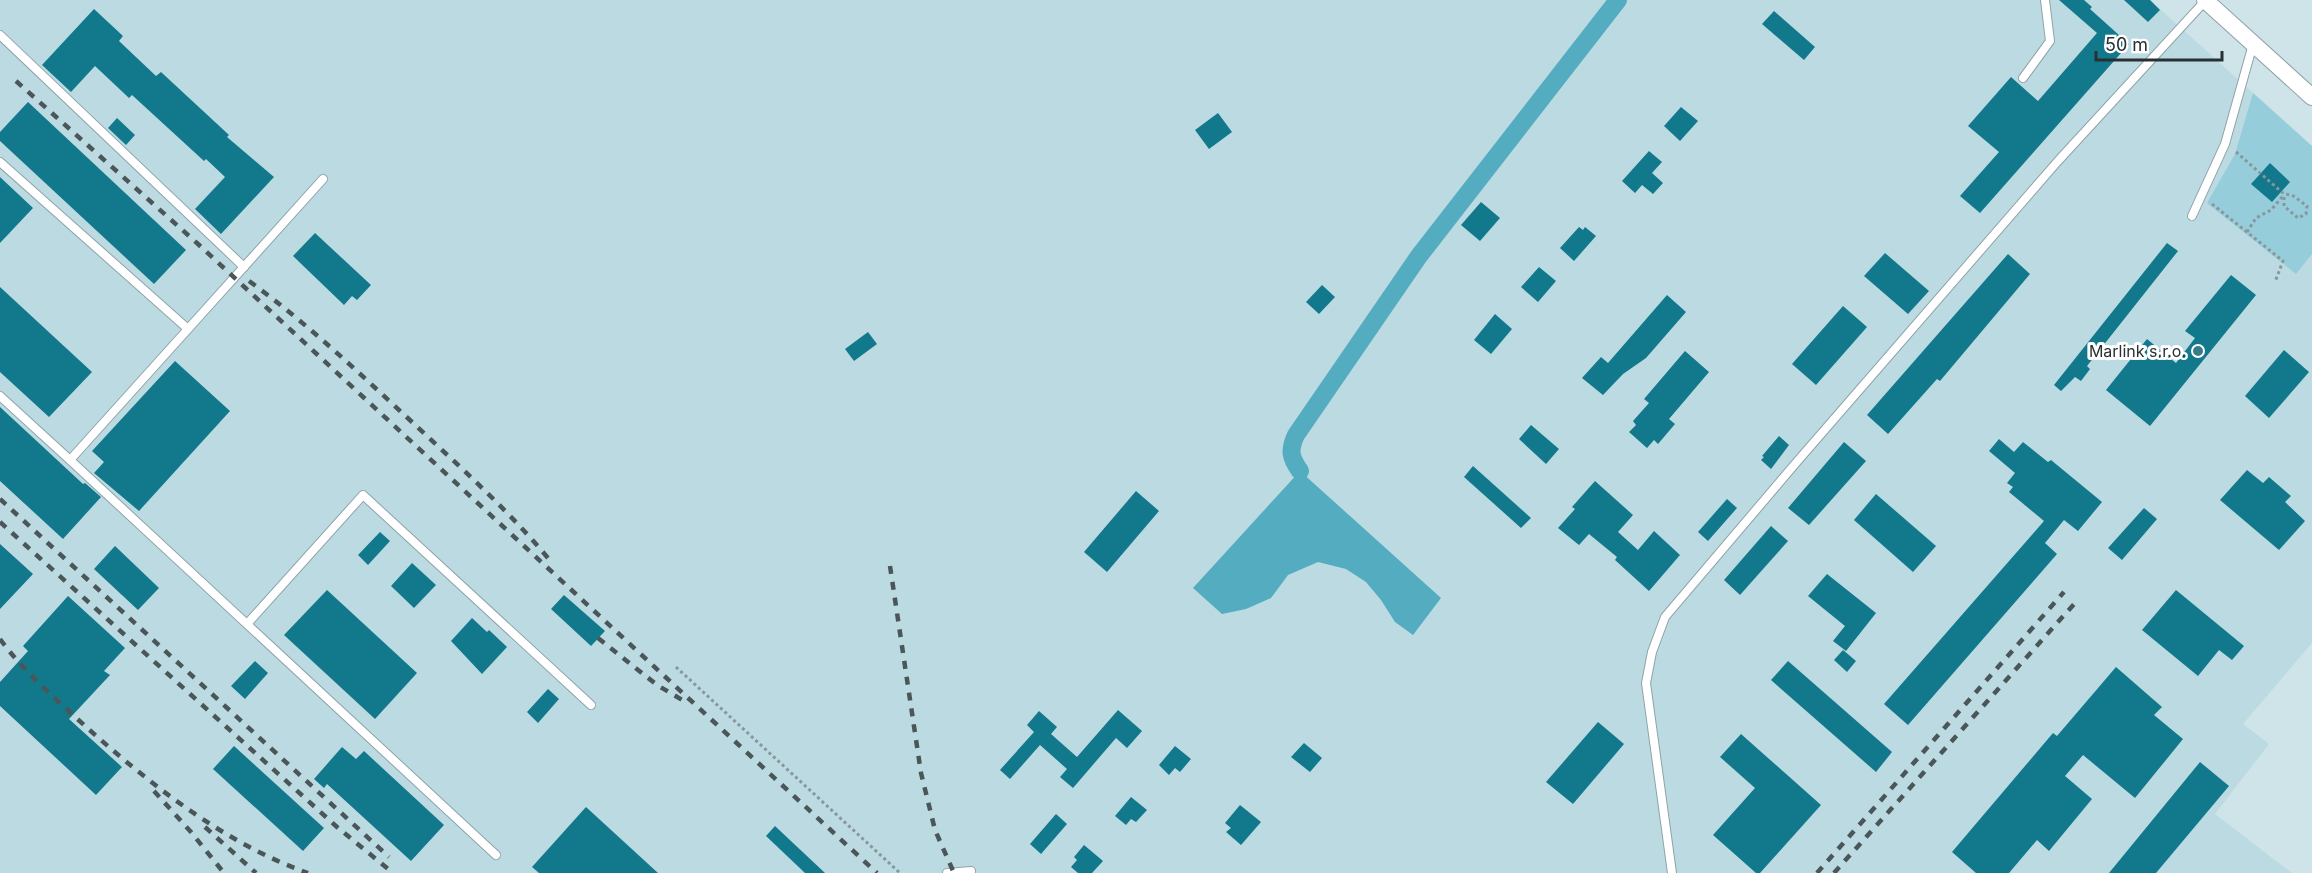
<svg xmlns="http://www.w3.org/2000/svg" width="2312" height="873" viewBox="0 0 2312 873" font-family="Inter,sans-serif">
  <rect width="100%" height="100%" fill="#cfe4e9"/>
  <polygon fill="#bcdae2" points="0,0 2150,0 2312,146 2312,643 2243,724 2269,744 2215,814 2292,873 0,873"/>
  <polygon fill="#96cddb" points="2253,93 2312,146 2312,254 2296,274 2207,203 2235,154"/>
  <polygon fill="#53acc0" points="1300,471 1441,598 1413,635 1395,622 1381,600 1366,582 1346,569 1318,562 1288,575 1271,598 1246,609 1222,614 1193,588"/>
  <g fill="none" stroke-linecap="round" stroke-linejoin="round">
    <path stroke="#53acc0" stroke-width="18" d="M 1300,471 C 1290,457 1289,450 1296,435 L 1419,256 L 1618,0"/>
  </g>
  <g fill="#12788c">
    <polygon points="2059,0 2084,0 2092,7 2090,9 2129,44 1980,213 1960,196 1999,152 1968,126 2011,77 2038,101 2097,33"/>
    <polygon points="2124,0 2150,0 2160,10 2148,22"/>
    <polygon points="94,9 123,36 119,41 156,76 161,72 229,135 227,137 274,177 221,234 195,209 225,177 206,159 204,161 132,95 129,98 95,66 71,92 42,65"/>
    <polygon points="1774,11 1815,47 1804,60 1762,24"/>
    <polygon points="28,102 186,250 154,284 0,141 0,132"/>
    <polygon points="1681,107 1698,121 1680,141 1664,126"/>
    <polygon points="1218,113 1232,132 1209,149 1195,130"/>
    <polygon points="117,118 135,135 126,145 108,128"/>
    <polygon points="1649,151 1662,162 1652,173 1663,183 1653,194 1642,185 1635,193 1622,181"/>
    <polygon points="2270,163 2290,182 2272,202 2251,184"/>
    <polygon points="0,177 33,208 0,243"/>
    <polygon points="1481,202 1500,218 1480,241 1461,225"/>
    <polygon points="1579,227 1583,230 1585,227 1596,236 1574,261 1560,248"/>
    <polygon points="315,233 371,285 357,300 352,296 344,305 293,256"/>
    <polygon points="2167,243 2178,251 2087,366 2090,369 2081,381 2075,377 2061,391 2054,385"/>
    <polygon points="1885,253 1929,291 1908,314 1864,276"/>
    <polygon points="2008,254 2030,274 1940,381 1937,379 1888,434 1867,415"/>
    <polygon points="1539,267 1556,281 1538,302 1521,287"/>
    <polygon points="2231,275 2256,295 2150,426 2106,390 2147,339 2176,363 2195,338 2185,331"/>
    <polygon points="1322,285 1335,297 1319,314 1306,302"/>
    <polygon points="0,287 92,372 49,417 0,372"/>
    <polygon points="1667,295 1686,312 1646,358 1623,374 1603,395 1582,378 1601,357 1608,363"/>
    <polygon points="1843,306 1867,327 1816,385 1792,364"/>
    <polygon points="1495,314 1512,329 1491,354 1474,340"/>
    <polygon points="868,332 877,344 854,361 845,349"/>
    <polygon points="2284,350 2309,372 2269,418 2245,396"/>
    <polygon points="1685,351 1709,372 1669,419 1675,424 1658,444 1654,440 1647,448 1629,432 1636,425 1633,421 1649,403 1644,399"/>
    <polygon points="175,361 230,411 139,511 94,473 104,462 92,451"/>
    <polygon points="0,407 83,484 85,483 101,497 63,539 0,481"/>
    <polygon points="1531,425 1559,449 1546,464 1519,439"/>
    <polygon points="1779,436 1789,445 1771,469 1761,460 1764,457 1762,456"/>
    <polygon points="1999,439 2014,452 2023,442 2048,462 2051,460 2102,502 2078,531 2064,520 2045,543 2057,554 1908,725 1884,704 2044,521 2009,492 2013,487 2007,483 2015,473 1989,451"/>
    <polygon points="1844,442 1866,461 1809,525 1788,508"/>
    <polygon points="1473,466 1531,518 1521,528 1464,477"/>
    <polygon points="2247,470 2263,483 2269,477 2291,496 2285,502 2305,521 2279,550 2220,500"/>
    <polygon points="1595,481 1633,515 1618,532 1638,550 1654,531 1680,555 1649,591 1615,560 1617,557 1589,534 1579,545 1558,528 1575,509 1572,507"/>
    <polygon points="1136,491 1159,511 1107,572 1084,552"/>
    <polygon points="1876,494 1936,546 1913,572 1854,520"/>
    <polygon points="1727,499 1737,508 1708,541 1698,532"/>
    <polygon points="2144,508 2157,519 2122,560 2108,548"/>
    <polygon points="1771,526 1788,541 1740,595 1724,580"/>
    <polygon points="380,532 390,541 368,565 358,555"/>
    <polygon points="0,544 33,574 0,609"/>
    <polygon points="115,546 159,588 138,610 94,569"/>
    <polygon points="412,563 436,585 414,608 391,586"/>
    <polygon points="1827,574 1876,613 1846,651 1833,641 1845,626 1808,596"/>
    <polygon points="327,590 417,673 375,719 284,635"/>
    <polygon points="2176,590 2244,646 2232,660 2219,650 2198,676 2142,630"/>
    <polygon points="564,595 605,631 591,646 551,609"/>
    <polygon points="68,596 125,648 104,671 110,675 69,719 122,767 96,795 0,706 0,682 28,651 23,646"/>
    <polygon points="472,618 487,632 489,630 507,647 482,674 451,641"/>
    <polygon points="1843,650 1856,661 1847,672 1834,660"/>
    <polygon points="255,661 268,673 245,699 231,686"/>
    <polygon points="1788,661 1892,752 1876,772 1771,680"/>
    <polygon points="2116,667 2162,707 2154,715 2183,739 2135,798 2083,755 2065,776 2092,799 2049,851 2037,840 2009,873 1976,873 1952,852 2053,733 2057,736"/>
    <polygon points="548,689 559,699 538,723 527,712"/>
    <polygon points="1118,710 1142,731 1127,748 1116,738 1073,788 1060,777 1067,769 1040,745 1010,779 1000,770 1034,732 1027,725 1039,711 1057,727 1051,734 1077,757"/>
    <polygon points="1598,722 1624,744 1573,804 1546,782"/>
    <polygon points="1741,734 1821,805 1760,873 1756,873 1713,835 1755,788 1720,757"/>
    <polygon points="1304,743 1322,758 1310,772 1291,757"/>
    <polygon points="234,746 324,828 303,851 213,769"/>
    <polygon points="1175,746 1191,759 1180,772 1175,768 1169,775 1159,765"/>
    <polygon points="342,747 356,759 364,751 444,825 411,861 327,784 324,788 314,779"/>
    <polygon points="2200,762 2229,786 2156,873 2109,873"/>
    <polygon points="1131,797 1147,810 1136,822 1131,819 1126,825 1115,816"/>
    <polygon points="1240,805 1261,822 1241,845 1226,832 1231,828 1225,823"/>
    <polygon points="586,807 658,873 539,873 532,867"/>
    <polygon points="1056,814 1067,824 1041,854 1030,844"/>
    <polygon points="775,826 825,873 805,873 766,836"/>
    <polygon points="1084,845 1103,861 1092,873 1078,873 1071,867 1077,860 1074,857"/>
  </g>
  <g fill="none" stroke-linecap="round" stroke-linejoin="round">
    <g stroke="#8fa3a8" stroke-width="10">
      <g id="lane">
        <polyline points="0,35 244,267"/>
        <polyline points="2023,78 2050,41 2045,0"/>
        <polyline points="0,162 188,329 70,460 0,396"/>
        <polyline points="2192,216 2225,144 2253,44"/>
        <polyline points="188,329 323,179"/>
        <polyline points="70,460 496,855"/>
        <polyline points="247,624 363,495 591,705"/>
        <polyline points="947,873 971,871"/>
        <polyline points="1672,873 1646,683 1652,652 1665,617 1795,464 2058,161 2206,0"/>
      </g>
    </g>
    <g stroke="#8fa3a8" stroke-width="18">
      <polyline id="street" points="2205,0 2312,97"/>
    </g>
    <g stroke="#87979b" stroke-width="3" stroke-dasharray="3 3" stroke-linecap="butt">
      <polyline points="2236,152 2284,194 2292,195 2307,206 2306,214 2298,218 2284,206 2284,194"/>
      <polyline points="2212,204 2283,261 2275,282"/>
      <polyline points="2247,232 2256,218 2271,210 2283,196"/>
      <polyline points="676,667 900,873"/>
    </g>
    <use href="#lane" stroke="#fff" stroke-width="8"/>
    <use href="#street" stroke="#fff" stroke-width="16"/>
    <g stroke="#4b5659" stroke-width="4.5" stroke-dasharray="8 8" stroke-linecap="butt">
      <polyline points="16,81 198,244 877,873"/>
      <path d="M 249,281 C 308,324 359,373 412,422 C 459,466 507,509 548,558"/>
      <polyline points="0,499 389,857"/>
      <polyline points="0,522 337,827 393,873"/>
      <polyline points="890,566 921,773 935,830 954,873"/>
      <polyline points="598,638 657,685 684,701"/>
      <path d="M 0,639 C 21,668 47,691 73,715 C 141,777 220,842 308,873"/>
      <polyline points="154,791 191,832 224,873"/>
      <polyline points="205,827 256,873"/>
      <polyline points="1817,873 2064,592"/>
      <polyline points="1834,873 2075,603"/>
    </g>
  </g>
  <circle fill="#377a8a" stroke="#fff" stroke-width="2" cx="2198" cy="351" r="6"/>
  <g text-anchor="middle" dominant-baseline="central" stroke-width="6" stroke-linejoin="round" paint-order="stroke">
    <g font-size="16" fill="#283032" stroke="#fff" text-anchor="end">
      <text x="2186" y="351">Marlink s.r.o.</text>
    </g>
  </g>
  <path d="M2096 51v9h126v-9" fill="none" stroke="#283032" stroke-width="3"/>
  <text x="2105" y="51" font-size="18" fill="#283032" stroke="#ffffff" stroke-width="4.5" paint-order="stroke">50 m</text>
</svg>
